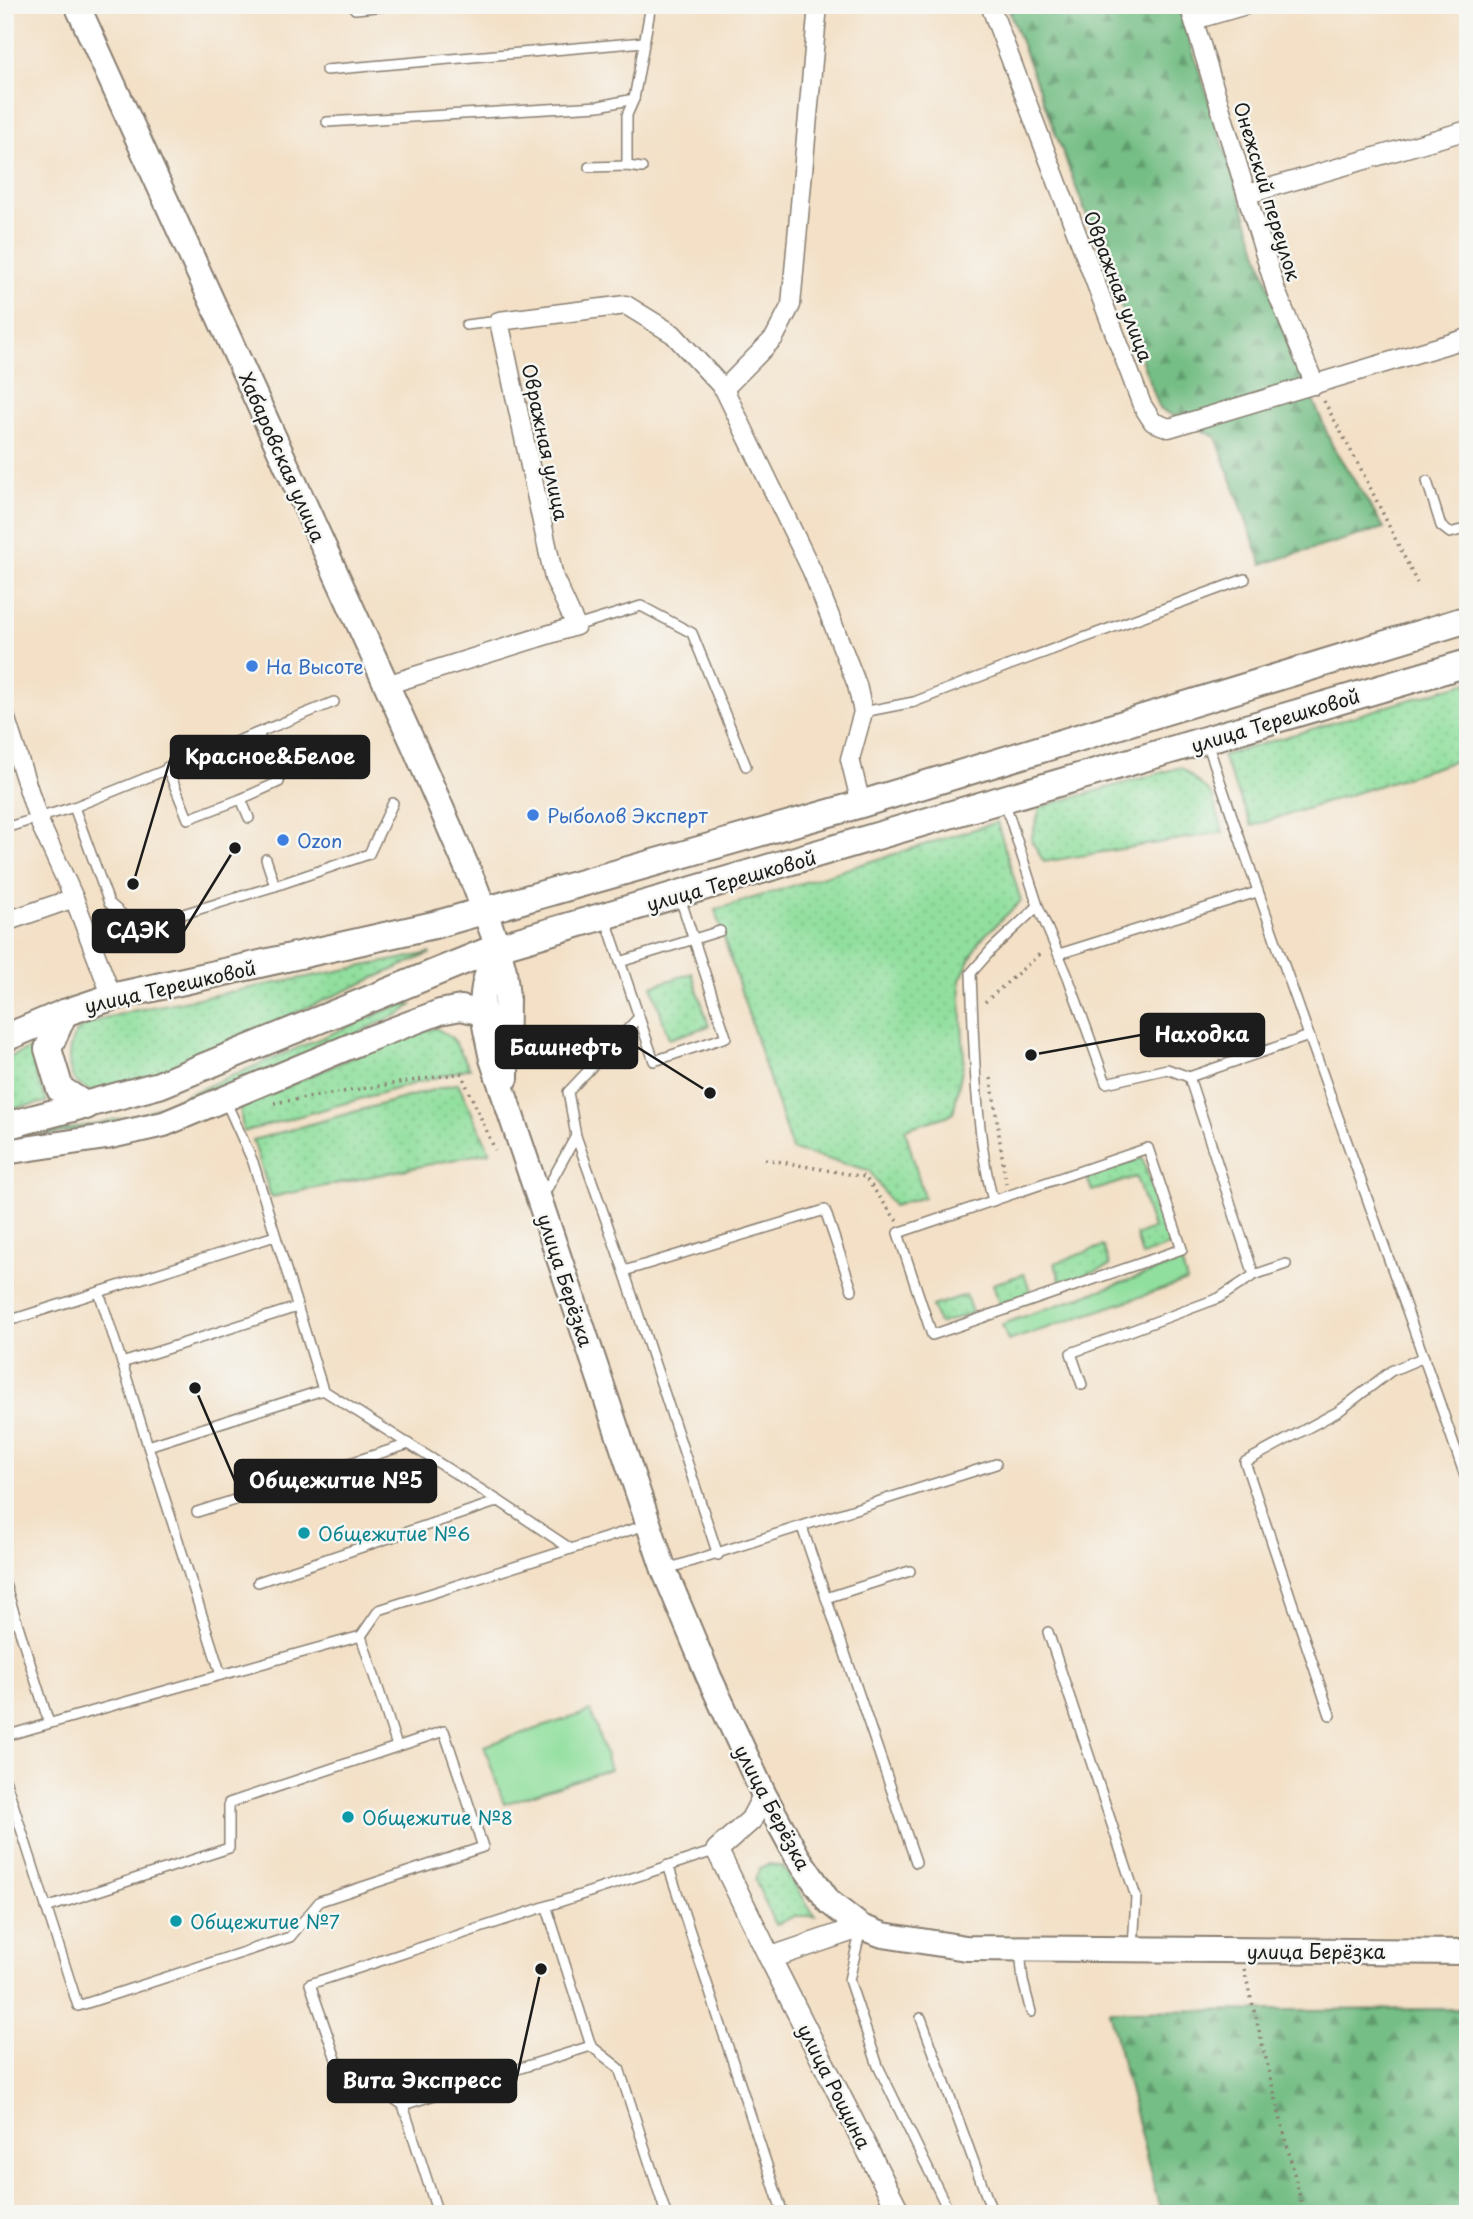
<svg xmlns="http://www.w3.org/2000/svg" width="1473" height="2219" viewBox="0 0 1473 2219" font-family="'Playpen Sans',sans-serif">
  <defs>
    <pattern id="grass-dots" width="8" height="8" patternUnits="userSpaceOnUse" patternTransform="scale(1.75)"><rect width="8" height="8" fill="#91df9e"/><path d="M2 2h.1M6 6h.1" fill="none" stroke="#7cbf88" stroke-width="1.8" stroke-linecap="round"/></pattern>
    <pattern id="forest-firs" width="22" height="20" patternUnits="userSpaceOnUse" patternTransform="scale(1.75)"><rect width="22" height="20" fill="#74be85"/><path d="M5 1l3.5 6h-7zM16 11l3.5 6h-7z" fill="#5e9a6c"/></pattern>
  </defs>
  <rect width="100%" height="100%" fill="#f6f6f2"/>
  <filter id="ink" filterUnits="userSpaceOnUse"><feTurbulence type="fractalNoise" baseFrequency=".0143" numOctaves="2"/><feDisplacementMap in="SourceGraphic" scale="14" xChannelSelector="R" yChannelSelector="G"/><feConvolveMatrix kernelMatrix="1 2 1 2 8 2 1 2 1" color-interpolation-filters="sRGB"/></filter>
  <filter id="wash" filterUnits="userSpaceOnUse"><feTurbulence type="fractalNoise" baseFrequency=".00686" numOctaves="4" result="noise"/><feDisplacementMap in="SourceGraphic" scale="28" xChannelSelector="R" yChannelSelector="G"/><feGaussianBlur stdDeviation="1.57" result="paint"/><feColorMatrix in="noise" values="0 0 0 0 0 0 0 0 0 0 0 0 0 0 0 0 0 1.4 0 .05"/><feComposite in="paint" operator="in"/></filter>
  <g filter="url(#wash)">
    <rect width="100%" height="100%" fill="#f3e0c6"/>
    <g fill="url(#grass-dots)" stroke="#567e5d" stroke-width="2">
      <polygon points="1468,682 1468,757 1252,826 1222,756"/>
      <polygon points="1181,767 1212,795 1223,832 1044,862 1031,840 1040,807"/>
      <polygon points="997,822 1021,901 979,941 960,980 964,1059 953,1114 905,1129 924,1197 893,1206 869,1170 792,1150 715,910"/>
      <path d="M 431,953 L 153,1076 L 91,1092 C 87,1089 81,1086 77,1083 C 65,1071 67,1042 79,1030 C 88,1021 119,1015 132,1011 Z"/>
      <polygon points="692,973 709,1026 669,1039 652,986"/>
      <polygon points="401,1004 412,1005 402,1013 187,1109 144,1120 5,1142 142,1114"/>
      <polygon points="436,1028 453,1039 470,1068 243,1132 240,1107 407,1033"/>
      <polygon points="32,1048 36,1075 47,1102 5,1110 5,1059"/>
      <polygon points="458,1083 490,1152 271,1197 253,1140"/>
      <polygon points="1142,1158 1171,1245 1142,1256 1136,1235 1153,1229 1136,1177 1092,1191 1087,1177"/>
      <polygon points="1103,1246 1110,1266 1061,1283 1055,1263"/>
      <polygon points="1024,1274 1031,1293 999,1304 993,1284"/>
      <polygon points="966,1295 972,1313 939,1324 932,1306"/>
      <polygon points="769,1864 783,1867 815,1916 795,1916 775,1925 755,1880 760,1868"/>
    </g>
    <g fill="url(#forest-firs)" stroke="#486d50" stroke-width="2">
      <polygon points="1007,5 1178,5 1281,324 1332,445 1384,528 1262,564 1216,437 1160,409"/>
      <polygon points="1468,2009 1468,2214 1161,2214 1109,2011"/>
    </g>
    <g fill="#91df9e" stroke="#567e5d" stroke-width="2">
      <polygon points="1181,1262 1187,1281 1008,1341 1002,1324"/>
      <polygon points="591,1711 610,1769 504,1804 484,1746"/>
    </g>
  </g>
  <g filter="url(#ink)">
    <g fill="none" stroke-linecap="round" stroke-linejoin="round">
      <g stroke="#887e71" stroke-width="12">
        <g id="service">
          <polyline points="355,9 396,5"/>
          <polyline points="326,70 644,42"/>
          <polyline points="327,122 599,106 634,99"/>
          <polyline points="627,166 627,115 634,99 651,5"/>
          <polyline points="589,167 627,166 642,168"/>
          <polyline points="466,325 499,321"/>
          <polyline points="1427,481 1441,526 1450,533 1468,528"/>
          <polyline points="576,626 641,606 692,633 746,766"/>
          <polyline points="863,712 914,702 1010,665 1245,579"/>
          <path d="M 1207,742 C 1290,991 1383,1236 1468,1485"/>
          <polyline points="167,767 188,819 241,799"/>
          <polyline points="74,807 109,903 130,921 170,918 275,886 369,854 393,803"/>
          <polyline points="249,818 241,799 279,782 258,733"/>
          <polyline points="5,828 74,807 334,702"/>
          <polyline points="266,859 275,886"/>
          <polyline points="1038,906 1068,977 1106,1083 1167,1069 1189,1077 1309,1036"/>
          <polyline points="606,920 639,1017"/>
          <polyline points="1059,954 1257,892"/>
          <polyline points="620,962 720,931"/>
          <polyline points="226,1102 253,1162 323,1390 499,1501 571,1549"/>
          <polygon points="1148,1148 1182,1249 932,1335 898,1233"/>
          <polyline points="543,1196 576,1136"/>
          <path d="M 993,1201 C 975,1131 974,1046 971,973 L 993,948 L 1038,906 L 1004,800"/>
          <polyline points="624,1271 576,1136 568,1092 639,1017 654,1061 726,1037 680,898"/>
          <polyline points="1254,1275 1286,1264"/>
          <polyline points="99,1292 122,1363"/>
          <polyline points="5,1322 275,1236"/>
          <polyline points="1082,1385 1071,1353 1219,1298 1254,1275 1189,1077"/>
          <polyline points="148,1446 122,1363 297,1307"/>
          <polyline points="197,1512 409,1444"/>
          <polyline points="802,1527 916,1862"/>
          <polyline points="718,1555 624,1271 825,1210 852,1290"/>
          <polyline points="667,1569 996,1464"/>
          <polyline points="258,1582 499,1501"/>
          <polyline points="5,1584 49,1723"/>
          <polyline points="826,1598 910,1571"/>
          <polyline points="1048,1632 1136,1897 1133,1948"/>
          <polyline points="361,1636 397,1746"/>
          <polyline points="221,1675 361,1636 379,1610 646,1525"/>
          <polyline points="1330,1715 1245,1462 1339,1411 1391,1371 1424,1357"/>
          <polyline points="5,1736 221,1675 148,1446 323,1390"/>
          <polyline points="5,1779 78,2006 290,1937 320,1901 483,1847 444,1731 229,1803 229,1848 46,1908"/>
          <polyline points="668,1865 783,2214"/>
          <polyline points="547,1908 591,2046 619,2068 666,2214"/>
          <polyline points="861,1929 849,1980 878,2066 950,2214"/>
          <polyline points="1020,1951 1023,1981 1031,2012"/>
          <polyline points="921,2018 993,2214"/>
          <polyline points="403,2105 591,2046"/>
          <polyline points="438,2214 403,2105 390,2096 345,2085 310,1984 717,1850"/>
        </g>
      </g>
      <g stroke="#887e71" stroke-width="21">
        <g id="minor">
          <polyline points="990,5 1142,405 1153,422 1169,428 1468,338"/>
          <polyline points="1189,5 1276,291 1315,385"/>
          <polyline points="1194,20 1246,5"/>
          <polyline points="1248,194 1468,130"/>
          <polyline points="724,389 812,571 857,685 863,712 850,759 861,804"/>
          <polyline points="386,685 576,626 554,578 499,321 626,305 673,334 724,389 774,338 791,305 818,5"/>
          <polyline points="5,716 38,819 74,898 112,997"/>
          <polyline points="5,922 74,898"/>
        </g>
      </g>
      <g stroke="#887e71" stroke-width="24">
        <g id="tertiary">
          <polyline points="764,1795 751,1820 717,1850 770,1958 861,1927"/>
          <polyline points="770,1958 900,2214"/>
        </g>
      </g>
      <g stroke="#887e71" stroke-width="28">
        <g id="secondary">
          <polyline points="77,5 413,743 475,886 498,947 504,971 507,997 506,1078"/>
          <path d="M 498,947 C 475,995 482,1010 492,1059 L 664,1570 L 709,1677 L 764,1795 L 797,1856 L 829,1902 L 861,1927 L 883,1935 L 966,1948 L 1468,1952"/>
          <polyline points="5,1152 106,1137 164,1124 358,1043 440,1012 461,1008 483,1013"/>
        </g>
      </g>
      <g stroke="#887e71" stroke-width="30">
        <g id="primary">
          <polyline points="64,1013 48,1049 60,1089 86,1106"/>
          <polyline points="5,1038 64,1013 112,997 434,925 861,804 1468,619"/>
          <polyline points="5,1126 159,1085 498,947 1468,663"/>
        </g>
      </g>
      <g stroke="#887e71" stroke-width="3.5" stroke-dasharray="2 5" stroke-linecap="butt">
        <polyline points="1324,401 1363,473 1417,583"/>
        <polyline points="985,1002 1042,952"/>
        <polyline points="991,1078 1006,1184"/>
        <polyline points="274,1103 461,1073 495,1150"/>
        <polyline points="765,1159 865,1177 897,1221"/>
        <polyline points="1244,1969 1304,2214"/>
      </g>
      <use href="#service" stroke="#fff" stroke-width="9"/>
      <use href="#minor" stroke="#fff" stroke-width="18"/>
      <use href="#tertiary" stroke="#fff" stroke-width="21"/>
      <use href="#secondary" stroke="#fff" stroke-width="24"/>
      <use href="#primary" stroke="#fff" stroke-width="26"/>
    </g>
  </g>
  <g fill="#3f7fe0" stroke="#f6f6f2" stroke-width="2.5">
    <circle cx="252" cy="666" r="7"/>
    <circle cx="533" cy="815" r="7"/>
    <circle cx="283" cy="840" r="7"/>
  </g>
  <g fill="#0f9aa8" stroke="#f6f6f2" stroke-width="2.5">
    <circle cx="304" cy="1533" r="7"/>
    <circle cx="348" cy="1817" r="7"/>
    <circle cx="176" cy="1921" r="7"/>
  </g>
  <g text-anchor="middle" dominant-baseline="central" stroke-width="5" stroke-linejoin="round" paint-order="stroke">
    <g font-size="19" fill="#1c1c1c" stroke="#f6f6f2">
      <text transform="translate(1268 191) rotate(73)">Онежский переулок</text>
      <text transform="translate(1119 286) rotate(69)">Овражная улица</text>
      <text transform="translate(546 442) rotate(78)">Овражная улица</text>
      <text transform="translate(283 457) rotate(66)">Хабаровская улица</text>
      <text transform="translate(1275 720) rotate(-17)">улица Терешковой</text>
      <text transform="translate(731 880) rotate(-16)">улица Терешковой</text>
      <text transform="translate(170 986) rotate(-13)">улица Терешковой</text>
      <text transform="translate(566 1280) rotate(72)">улица Берёзка</text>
      <text transform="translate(773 1807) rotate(62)">улица Берёзка</text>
      <text x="1316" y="1951">улица Берёзка</text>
      <text transform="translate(835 2086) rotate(63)">улица Рощина</text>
    </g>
    <g font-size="19" fill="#366cbe" stroke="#f6f6f2" text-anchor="start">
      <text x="266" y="666">На Высоте</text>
      <text x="547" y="815">Рыболов Эксперт</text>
      <text x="297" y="840">Ozon</text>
    </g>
    <g font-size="19" fill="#0d838f" stroke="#f6f6f2" text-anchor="start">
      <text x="318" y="1533">Общежитие №6</text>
      <text x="362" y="1817">Общежитие №8</text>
      <text x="190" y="1921">Общежитие №7</text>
    </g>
  </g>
  <path fill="none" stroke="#1c1c1c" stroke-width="2.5" d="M133 884L171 757M235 848L184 931M1031 1055L1141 1035M710 1093L637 1047M195 1388L235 1481M541 1969L516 2081"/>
  <g fill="#1c1c1c" stroke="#f6f6f2" stroke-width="2.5">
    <circle cx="133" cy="884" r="7"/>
    <circle cx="235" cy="848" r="7"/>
    <circle cx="1031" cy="1055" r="7"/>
    <circle cx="710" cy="1093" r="7"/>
    <circle cx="195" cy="1388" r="7"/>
    <circle cx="541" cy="1969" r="7"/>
  </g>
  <g fill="#1c1c1c" stroke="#1c1c1c" stroke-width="2.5">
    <rect x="171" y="736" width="198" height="42" rx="7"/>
    <rect x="93" y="910" width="91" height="42" rx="7"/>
    <rect x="1141" y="1014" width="123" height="42" rx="7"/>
    <rect x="496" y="1026" width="141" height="42" rx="7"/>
    <rect x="235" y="1460" width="201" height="42" rx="7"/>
    <rect x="328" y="2060" width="188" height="42" rx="7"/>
  </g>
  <g font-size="21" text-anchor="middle" font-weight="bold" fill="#fff">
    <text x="270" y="764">Красное&amp;Белое</text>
    <text x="138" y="938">СДЭК</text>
    <text x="1202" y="1042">Находка</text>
    <text x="566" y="1055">Башнефть</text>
    <text x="336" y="1488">Общежитие №5</text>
    <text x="422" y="2088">Вита Экспресс</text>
  </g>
  <rect width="1473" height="2219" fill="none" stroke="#f6f6f2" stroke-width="28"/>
</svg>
